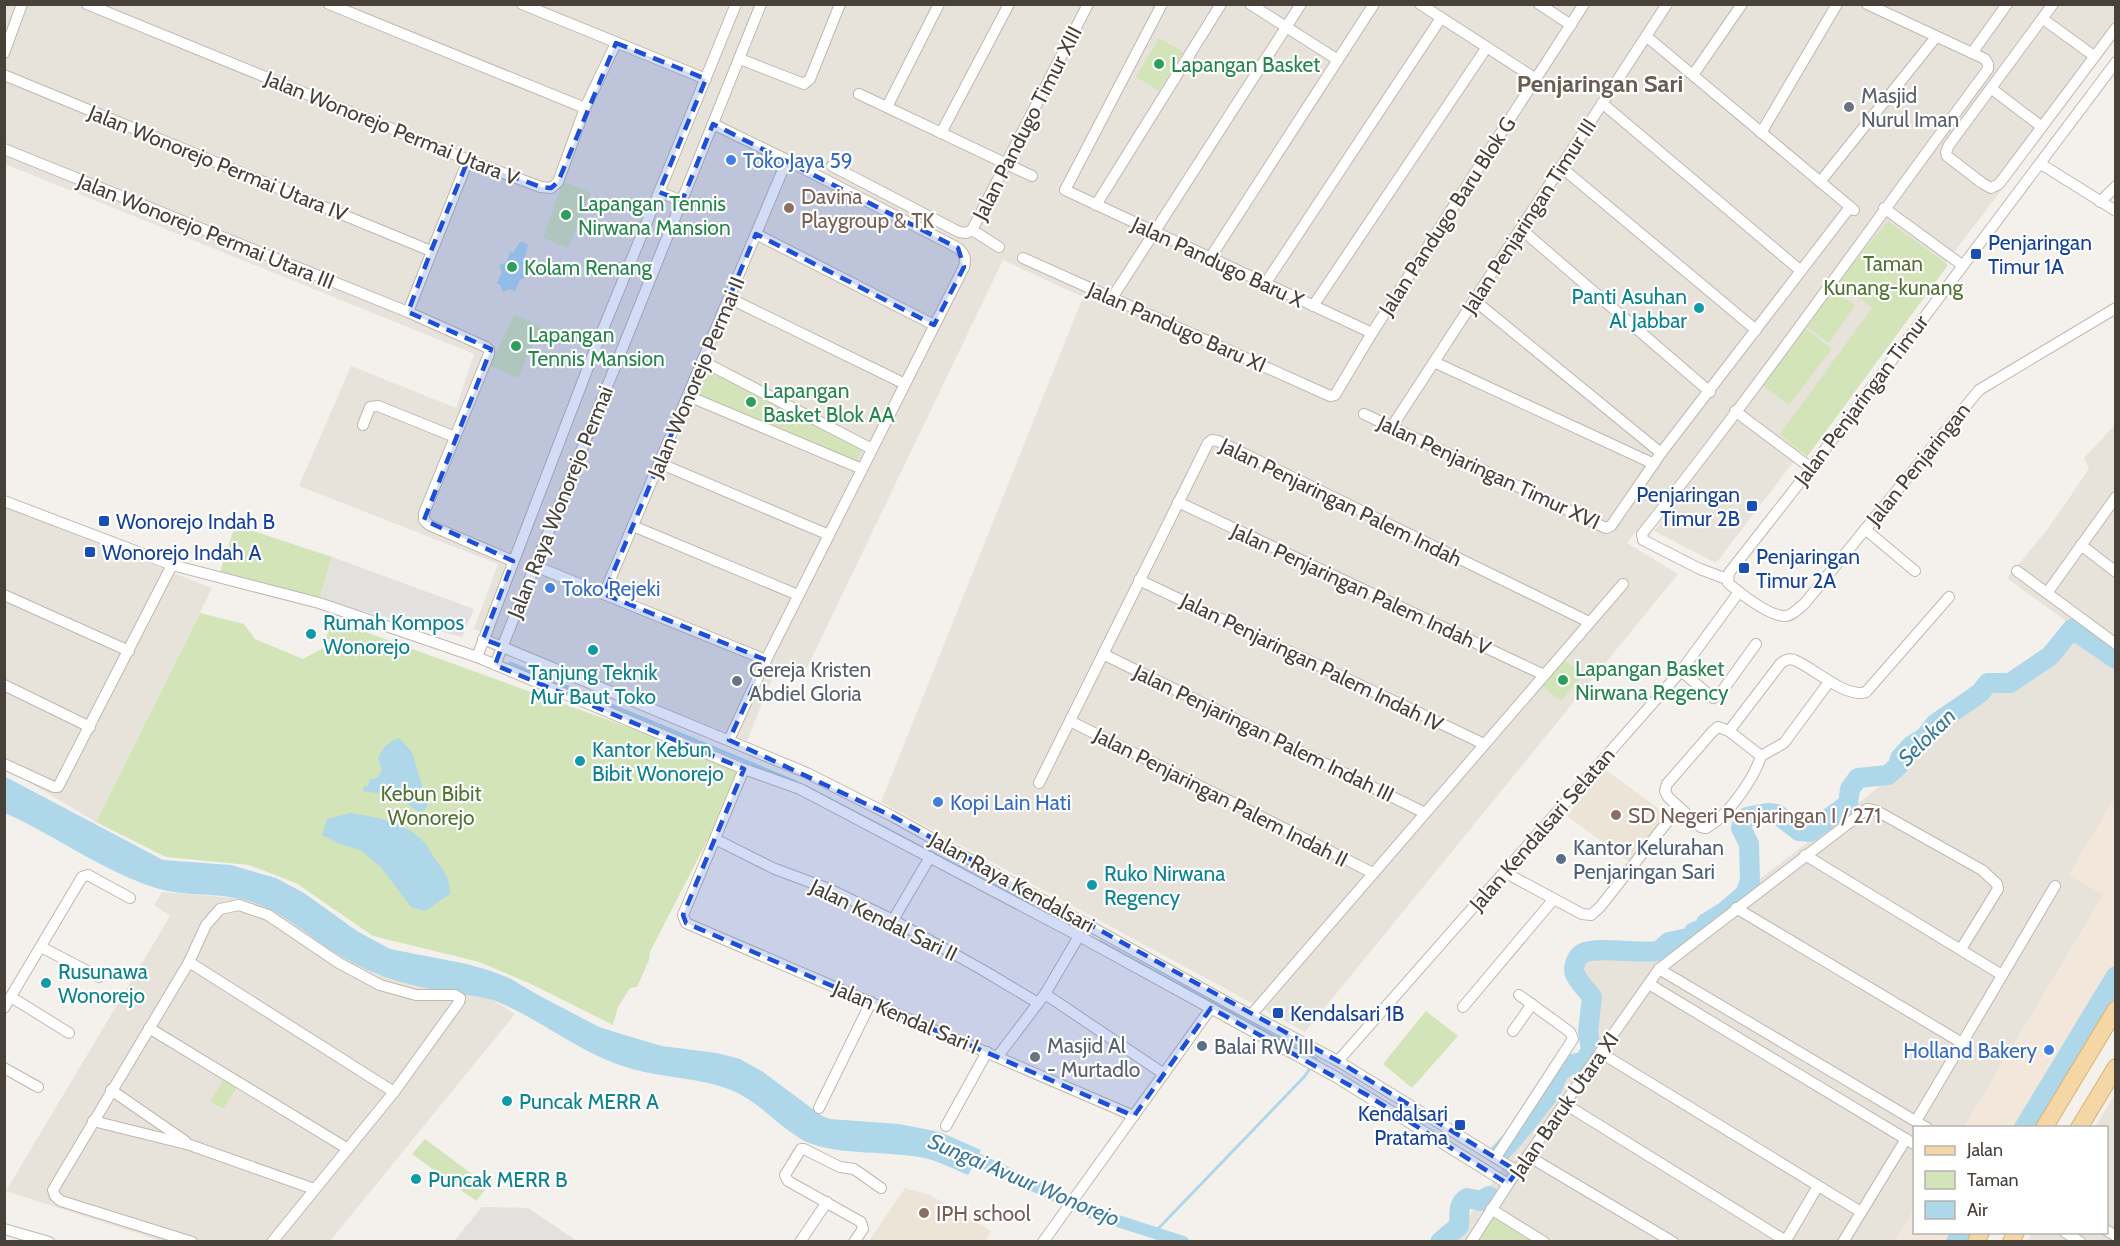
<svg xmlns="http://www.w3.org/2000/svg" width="2120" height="1246" viewBox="0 0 2120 1246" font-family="Cabin,sans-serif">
  <rect width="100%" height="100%" fill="#f4f1ec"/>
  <g fill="#e7e2da">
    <polygon points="2115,4 2116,34 2013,175 1716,563 1654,531 1852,256 1627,543 1678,574 1305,1032 881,802 1083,297 1003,260 804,674 778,664 747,741 474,629 498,564 299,486 351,366 456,408 474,354 5,164 4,5"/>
    <polygon points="2115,425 2115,797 2069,875 2104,894 1964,1127 1914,1128 1914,1209 1895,1241 1445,1242 1460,1229 1569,1073 1587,1066 1596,1052 1593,1026 1597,999 1583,981 1582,968 1591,954 1606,949 1645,951 1711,917 1901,770 1906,766 1904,758 1912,749 1934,733 1947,718 1986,692 1993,681 2006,680 2015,684 2053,654 2074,627 2007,578 2047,530 2089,469 2084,458"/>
    <polygon points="4,507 212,588 96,822 22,778 5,771"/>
    <polygon points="162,892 249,899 279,910 322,941 377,975 487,996 515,1014 330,1241 161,1241 6,1191 170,916 154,905"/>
    <polygon points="2115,1094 2115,1241 2027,1242 2032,1233 2106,1232 2106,1128 2095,1127"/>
  </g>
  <g fill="#f3e6da">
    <polygon points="2115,797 2115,978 2028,1127 1964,1127 2104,895 2068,875"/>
    <polygon points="1914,1209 1914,1232 1972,1233 1966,1241 1895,1242"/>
  </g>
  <polygon fill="#e4e0dd" points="482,1207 528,1208 577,1241 454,1241"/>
  <g fill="#ece4d7">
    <polygon points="1603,768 1666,814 1630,862 1567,816"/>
    <polygon points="905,1188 930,1195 991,1231 985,1241 869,1241"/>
  </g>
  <g fill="#d4e4b9">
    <polygon points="1159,38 1183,52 1159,91 1136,77"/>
    <polygon points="563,181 591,193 568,248 543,238"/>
    <polygon points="1888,221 1948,265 1807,457 1780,434 1872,308 1838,282"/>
    <polygon points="1833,290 1855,305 1829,343 1807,327"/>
    <polygon points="514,315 541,326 518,378 490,366"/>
    <polygon points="1805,328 1832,349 1789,405 1761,384"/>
    <polygon points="701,365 863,449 856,462 691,393"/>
    <polygon points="235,525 332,557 319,602 219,575"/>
    <polygon points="200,613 244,624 255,639 303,659 323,648 332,620 744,769 650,952 649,960 637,987 630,988 618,1007 613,1025 531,984 479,962 373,936 296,883 249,865 166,857 96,822"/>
    <polygon points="1564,660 1583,674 1561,701 1542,686"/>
    <polygon points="1426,1011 1458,1036 1412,1088 1383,1064"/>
    <polygon points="224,1079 237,1087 223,1109 210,1101"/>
    <polygon points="425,1139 488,1186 476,1201 412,1154"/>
    <polygon points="1492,1213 1537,1242 1475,1242"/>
  </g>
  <polygon fill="#e3e1df" points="332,557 474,609 462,637 320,600"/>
  <g fill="#afd7ea">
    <polygon points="520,242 524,242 528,245 525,257 528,259 524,270 526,277 520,280 515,291 510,289 503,292 500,285 497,283 502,272 499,265 506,263 510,252 513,253"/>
    <path d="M 399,738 L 412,752 L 428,805 L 421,813 L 395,796 L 363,791 L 364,786 L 368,786 L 370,779 L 376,779 L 382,770 L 378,758 C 383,747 388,742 399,738 Z"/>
    <path d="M 4,776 L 163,860 L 231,865 L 276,878 L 304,893 L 357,931 L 390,949 L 467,964 L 491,971 L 509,978 L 540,996 L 599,1027 L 621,1034 L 662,1046 L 717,1053 L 740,1059 L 763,1072 L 822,1116 L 830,1119 L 899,1124 L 940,1132 L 981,1150 L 968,1175 C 954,1169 938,1161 924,1158 C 890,1151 839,1155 809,1143 C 782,1131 762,1103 731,1090 C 698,1077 662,1078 629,1068 C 578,1053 540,1018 493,1000 C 480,996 465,995 451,993 C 429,989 406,984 385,977 C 366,970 346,960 329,949 C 306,933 284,914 258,904 C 223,890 184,899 150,886 C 98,868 54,835 5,813 Z"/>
    <path d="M 350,813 C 375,817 404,821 423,841 C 427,845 430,851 433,856 C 443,870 450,876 450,894 L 425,911 L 411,907 L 380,866 L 360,850 L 340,844 L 322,835 L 327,819 Z"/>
  </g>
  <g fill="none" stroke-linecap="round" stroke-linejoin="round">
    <g stroke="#afd7ea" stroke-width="3">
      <polyline points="510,663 796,782"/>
      <polyline points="805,786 1035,907"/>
      <polyline points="1099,941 1316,1059 1305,1076 1154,1233"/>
    </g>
    <polyline stroke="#afd7ea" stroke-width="12" points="962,1152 1090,1212 1183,1242"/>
    <g stroke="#afd7ea" stroke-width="20">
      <polyline points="2024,1128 2116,976"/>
      <path d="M 1498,1155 C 1517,1136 1533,1115 1549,1094 C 1555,1087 1554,1076 1562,1070 C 1569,1064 1576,1063 1584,1062 L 1591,1050 L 1588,1031 L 1592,997 C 1587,990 1578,982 1575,974 C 1572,967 1577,956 1583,953 C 1597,946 1641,954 1659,951 L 1669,942 L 1693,937 L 1694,932 L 1704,928 L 1706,923 L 1724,912 L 1745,894 L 1750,881 L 1749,844 L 1741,828 L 1743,820 L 1747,817 L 1767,813 L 1777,814 L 1799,831 L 1810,832 L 1848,804 L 1850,789 L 1858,778 L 1888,775 L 1898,766 L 1900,758 L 1911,746 L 1925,737 L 1935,724 L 1980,693 L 1988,683 L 2010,683 L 2050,656 L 2072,629 L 2116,659"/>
      <path d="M 1440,1242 L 1459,1226 C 1460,1215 1457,1204 1467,1198 L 1481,1201 L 1489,1196"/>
      <polyline points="1956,1242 1962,1232"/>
    </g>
    <g stroke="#bfb8af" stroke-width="12">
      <g id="street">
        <polyline points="87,4 468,160 541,187 551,188 558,182 585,108 616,43"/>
        <polyline points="329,4 585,108"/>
        <polyline points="522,4 706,79"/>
        <polyline points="1162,4 1065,190 1372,333"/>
        <polyline points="1250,4 1338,60"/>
        <polyline points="1420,4 1536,79"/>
        <polyline points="1539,4 1571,25"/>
        <polyline points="2053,4 1949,145 1946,152 1947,156 1982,183 1991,188 1999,184 2116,28"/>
        <polyline points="2043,19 2094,56"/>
        <polyline points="1646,36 1854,210"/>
        <polyline points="4,53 22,4"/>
        <polyline points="1972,53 2007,4"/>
        <polyline points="740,59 804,84 810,79 840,4"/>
        <path d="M 2116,62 L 1811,468 L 1729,573 L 1728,583 C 1740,593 1769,616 1785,616 C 1792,616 1800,607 1805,603 L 1979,390 L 2116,308"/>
        <polyline points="4,75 431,251"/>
        <polyline points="1693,75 1742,4"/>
        <polyline points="1992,89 2042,127"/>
        <polyline points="859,94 1032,176"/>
        <polyline points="1602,103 1801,271"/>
        <polyline points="887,107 939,4"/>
        <path d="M 713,124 L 787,160 L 958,248 C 965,254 966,259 964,267 L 766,660 L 729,740"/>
        <polyline points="941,133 1009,4"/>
        <polyline points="1761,133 1837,4"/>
        <polyline points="4,149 408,312 486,347 489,350 489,354 424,513 424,520 429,525 513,561"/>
        <polyline points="2041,164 2116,211"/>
        <polyline points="832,166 959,232 966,233 972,230 1088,4"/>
        <polyline points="1561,167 1756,330"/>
        <polyline points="1820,182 1936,37"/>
        <polyline points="659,192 682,201"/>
        <polyline points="2100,202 2116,186"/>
        <polyline points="1096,205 1221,4"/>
        <polyline points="1884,208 1962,265"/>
        <polyline points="1521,229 1710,392"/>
        <polyline points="972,230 999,247"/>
        <polyline points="756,234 934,325"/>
        <polyline points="1023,258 1330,396 1335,395 1372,333 1584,4"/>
        <polyline points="1210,258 1374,4"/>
        <polyline points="1265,284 1441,18"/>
        <polyline points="729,298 905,384"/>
        <polyline points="1112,298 1301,4"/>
        <polyline points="1474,300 1661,453"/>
        <polyline points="1313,306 1487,47"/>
        <polyline points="408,312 468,160"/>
        <polyline points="702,361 872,449"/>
        <polyline points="1434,362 1654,464"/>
        <polyline points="688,396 862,469"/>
        <polyline points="1735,411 1811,468"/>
        <polyline points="1364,414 1606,528 1611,526 1661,453 1850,207"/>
        <polyline points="363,425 370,407 378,406 455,437"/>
        <polyline points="1391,428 1667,4"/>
        <polyline points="659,463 829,535"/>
        <polyline points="4,501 172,565 319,603 477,657 744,769 800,789 1079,936 1336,1077 1508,1184"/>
        <polyline points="1178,502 1544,675"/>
        <polyline points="633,526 798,595"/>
        <polyline points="1865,529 1915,571"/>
        <polyline points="2081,545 2116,572"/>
        <polyline points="535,566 766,660"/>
        <polyline points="2017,571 2116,644"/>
        <path d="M 1727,579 L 1700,569 L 1643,540 L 1642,534 C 1762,383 1873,224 1988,69 L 1988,64 L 1985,59 L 1867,4"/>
        <polyline points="1139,580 1484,744"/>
        <polyline points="2047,593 2116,497"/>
        <polyline points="604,594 787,160"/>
        <polyline points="4,595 129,651"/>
        <polyline points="483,639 807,773 892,816 1232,1005 1338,1061 1517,1171"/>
        <polyline points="1103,654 1425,813"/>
        <polyline points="477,657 597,344 736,4"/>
        <polyline points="495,665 761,4"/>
        <polyline points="1681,671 1713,698 1720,694 1756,644"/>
        <polyline points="4,685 90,727"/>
        <polyline points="1070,721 1373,873"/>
        <path d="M 1718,727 L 1729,731 L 1761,756 C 1754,779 1727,817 1706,828 L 1701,827 L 1668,797 L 1665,791 L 1667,784 L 1713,731 Z"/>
        <path d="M 1729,731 L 1781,663 C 1785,660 1789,658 1794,660 C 1812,666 1845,699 1866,692 L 1949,597"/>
        <polyline points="1761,756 1784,743 1829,682"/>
        <polyline points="4,764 54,787 58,787 172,565"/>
        <polyline points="744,769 683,915 686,923 1134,1116"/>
        <polyline points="1039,783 1208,443 1212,440 1218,441 1589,622"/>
        <polyline points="715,839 775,869 829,889 893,920 981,969 1038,1003"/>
        <polyline points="1805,855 2002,975"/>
        <polyline points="1504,872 1582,914 1591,915 1600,907 1679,807"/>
        <polyline points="1736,908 1962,1043"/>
        <polyline points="893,920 930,857"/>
        <polyline points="41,947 99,977"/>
        <polyline points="189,962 394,1092"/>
        <polyline points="1659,969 1927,1128"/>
        <polyline points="1649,984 1914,1144"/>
        <polyline points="1045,994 1164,1074"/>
        <polyline points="11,997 69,1033"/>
        <polyline points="1463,1007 1553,900"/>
        <polyline points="4,1008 82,877 88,875 130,898"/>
        <polyline points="1252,1014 1623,584"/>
        <polyline points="149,1028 348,1149"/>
        <polyline points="1513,1031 1532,1004"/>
        <polyline points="1601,1053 1861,1212"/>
        <polyline points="998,1056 1045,994 1079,936"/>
        <polyline points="1338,1061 1681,671 1739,592"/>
        <polyline points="4,1068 38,1087"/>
        <polyline points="111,1090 185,1141"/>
        <polyline points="1565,1104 1786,1241"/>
        <polyline points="819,1108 871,1002"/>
        <polyline points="93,1121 190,1145 314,1189"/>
        <polyline points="1916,1121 2055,886"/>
        <polyline points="946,1126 987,1052"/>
        <polyline points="1528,1156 1673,1242"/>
        <polyline points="1496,1157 1573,1039 1570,1032 1519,995"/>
        <polyline points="1491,1209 1544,1242"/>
        <polyline points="4,1229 49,1242"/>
        <polyline points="2106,1230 2116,1236"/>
        <polyline points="2065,1232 2080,1242"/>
        <polyline points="192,1242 61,1201 55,1196 53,1190 189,962 206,925 220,909 239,905 268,915 339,963 380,985 416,995 455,995 460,998 459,1002 394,1092 272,1242"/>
        <polyline points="800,1242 827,1202"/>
        <polyline points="854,1242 863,1229 861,1222 788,1181 785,1175 801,1149 804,1149 840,1167 854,1169 881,1188"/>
        <polyline points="1043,1242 1211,1008"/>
        <polyline points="1471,1242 1508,1184 1659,969 1867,809 1877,811 1982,870 1997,884 1998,889 1961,949"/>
        <polyline points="1785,1242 1818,1186"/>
        <polyline points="1843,1242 1906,1139"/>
      </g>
    </g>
    <g stroke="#d8b276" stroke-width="18">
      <g id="primary">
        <polyline points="2044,1128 2116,1009"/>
        <polyline points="2079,1128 2116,1067"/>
        <polyline points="1976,1242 1981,1232"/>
        <polyline points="2011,1242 2016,1232"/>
      </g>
    </g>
    <use href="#street" stroke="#fff" stroke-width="10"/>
    <use href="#primary" stroke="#f4d7a5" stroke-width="16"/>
  </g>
  <path fill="#1d4ed8" fill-opacity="0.2" stroke="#1d4ed8" stroke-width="4.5" stroke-dasharray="12 8" stroke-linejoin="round" d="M 616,43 L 706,79 L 659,192 L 682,201 L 713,124 L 958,248 L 964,267 L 934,325 L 756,234 L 604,594 L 766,660 L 729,740 L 892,816 L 1338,1061 L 1517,1171 L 1508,1184 L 1367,1095 L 1211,1008 L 1134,1116 L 686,923 L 683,915 L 744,769 L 495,665 L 502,646 L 483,639 L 513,561 L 424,520 L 491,349 L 408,312 L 431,251 L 468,160 L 541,187 L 551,188 L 558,182 Z"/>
  <g fill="#2e9e5b" stroke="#fff" stroke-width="2">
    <circle cx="1159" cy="64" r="6"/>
    <circle cx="566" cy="215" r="6"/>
    <circle cx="512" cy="267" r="6"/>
    <circle cx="516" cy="346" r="6"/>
    <circle cx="751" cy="402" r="6"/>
    <circle cx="1563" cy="680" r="6"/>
  </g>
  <g fill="#6b7280" stroke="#fff" stroke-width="2">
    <circle cx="1849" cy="107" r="6"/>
    <circle cx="737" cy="681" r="6"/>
    <circle cx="1035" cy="1057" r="6"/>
  </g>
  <g fill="#3f7fe0" stroke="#fff" stroke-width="2">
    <circle cx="731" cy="160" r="6"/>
    <circle cx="550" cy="588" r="6"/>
    <circle cx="938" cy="802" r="6"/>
    <circle cx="2049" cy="1050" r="6"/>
  </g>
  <g fill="#8d6e63" stroke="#fff" stroke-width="2">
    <circle cx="789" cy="208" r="6"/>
    <circle cx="1616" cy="815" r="6"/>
    <circle cx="924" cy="1213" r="6"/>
  </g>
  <g fill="#1a4fb4" stroke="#fff" stroke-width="2">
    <rect x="1970" y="248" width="12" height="12" rx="3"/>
    <rect x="1746" y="500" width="12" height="12" rx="3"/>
    <rect x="98" y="515" width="12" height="12" rx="3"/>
    <rect x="84" y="546" width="12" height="12" rx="3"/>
    <rect x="1738" y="562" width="12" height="12" rx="3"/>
    <rect x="1272" y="1007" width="12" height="12" rx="3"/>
    <rect x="1454" y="1119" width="12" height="12" rx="3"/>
  </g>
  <g fill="#0f9aa8" stroke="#fff" stroke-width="2">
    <circle cx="1699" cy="308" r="6"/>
    <circle cx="311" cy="634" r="6"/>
    <circle cx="593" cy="650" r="6"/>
    <circle cx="580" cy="761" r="6"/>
    <circle cx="1092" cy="885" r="6"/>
    <circle cx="46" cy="983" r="6"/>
    <circle cx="507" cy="1101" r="6"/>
    <circle cx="416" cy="1179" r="6"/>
  </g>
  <g fill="#5c6f8a" stroke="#fff" stroke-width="2">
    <circle cx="1561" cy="859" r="6"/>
    <circle cx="1202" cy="1046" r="6"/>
  </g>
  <g text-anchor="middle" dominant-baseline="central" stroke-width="4.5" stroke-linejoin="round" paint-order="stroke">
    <g font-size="21" fill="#27864d" stroke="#fff" text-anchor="start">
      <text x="1171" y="64">Lapangan Basket</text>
      <text x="578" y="203">Lapangan Tennis<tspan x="578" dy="24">Nirwana Mansion</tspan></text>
      <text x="524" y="267">Kolam Renang</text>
      <text x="528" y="334">Lapangan<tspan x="528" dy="24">Tennis Mansion</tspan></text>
      <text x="763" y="390">Lapangan<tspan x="763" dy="24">Basket Blok AA</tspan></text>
      <text x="1575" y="668">Lapangan Basket<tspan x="1575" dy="24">Nirwana Regency</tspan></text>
    </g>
    <g font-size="21" fill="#5b616d" stroke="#fff" text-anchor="start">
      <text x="1861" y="95">Masjid<tspan x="1861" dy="24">Nurul Iman</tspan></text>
      <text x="749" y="669">Gereja Kristen<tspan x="749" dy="24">Abdiel Gloria</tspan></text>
      <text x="1047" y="1045">Masjid Al<tspan x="1047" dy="24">- Murtadlo</tspan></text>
    </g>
    <g font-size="21" fill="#48413a" stroke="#fff">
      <text transform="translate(1027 123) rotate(-63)">Jalan Pandugo Timur XIII</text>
      <text transform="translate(392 128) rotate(22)">Jalan Wonorejo Permai Utara V</text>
      <text transform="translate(218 163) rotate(22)">Jalan Wonorejo Permai Utara IV</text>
      <text transform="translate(1447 216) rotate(-57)">Jalan Pandugo Baru Blok G</text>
      <text transform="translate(1529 216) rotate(-57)">Jalan Penjaringan Timur III</text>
      <text transform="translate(206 231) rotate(22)">Jalan Wonorejo Permai Utara III</text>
      <text transform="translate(1218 262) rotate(25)">Jalan Pandugo Baru X</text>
      <text transform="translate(1177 327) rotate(24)">Jalan Pandugo Baru XI</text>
      <text transform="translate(696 377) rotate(-67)">Jalan Wonorejo Permai II</text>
      <text transform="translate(1861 400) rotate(-53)">Jalan Penjaringan Timur</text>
      <text transform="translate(1918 464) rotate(-51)">Jalan Penjaringan</text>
      <text transform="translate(1489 472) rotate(25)">Jalan Penjaringan Timur XVI</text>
      <text transform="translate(560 502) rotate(-68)">Jalan Raya Wonorejo Permai</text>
      <text transform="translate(1341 502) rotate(26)">Jalan Penjaringan Palem Indah</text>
      <text transform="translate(1361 589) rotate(25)">Jalan Penjaringan Palem Indah V</text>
      <text transform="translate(1312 662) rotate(26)">Jalan Penjaringan Palem Indah IV</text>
      <text transform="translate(1264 733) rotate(26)">Jalan Penjaringan Palem Indah III</text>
      <text transform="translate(1221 797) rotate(27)">Jalan Penjaringan Palem Indah II</text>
      <text transform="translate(1542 829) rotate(-49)">Jalan Kendalsari Selatan</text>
      <text transform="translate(1012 882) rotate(29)">Jalan Raya Kendalsari</text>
      <text transform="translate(884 920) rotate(26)">Jalan Kendal Sari II</text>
      <text transform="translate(906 1017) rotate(23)">Jalan Kendal Sari I</text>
      <text transform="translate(1564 1105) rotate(-55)">Jalan Baruk Utara XI</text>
    </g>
    <g font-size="21" fill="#366cbe" stroke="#fff" text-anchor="start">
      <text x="743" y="160">Toko Jaya 59</text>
      <text x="562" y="588">Toko Rejeki</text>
      <text x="950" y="802">Kopi Lain Hati</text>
      <text x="2037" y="1050" text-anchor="end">Holland Bakery</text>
    </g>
    <g font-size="21" fill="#785e54" stroke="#fff" text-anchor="start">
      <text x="801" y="196">Davina<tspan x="801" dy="24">Playgroup &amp; TK</tspan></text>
      <text x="1628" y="815">SD Negeri Penjaringan I / 271</text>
      <text x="936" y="1213">IPH school</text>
    </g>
    <g font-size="21" fill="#164399" stroke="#fff" text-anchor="start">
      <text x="1988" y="242">Penjaringan<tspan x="1988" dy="24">Timur 1A</tspan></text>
      <text x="1740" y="494" text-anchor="end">Penjaringan<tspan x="1740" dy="24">Timur 2B</tspan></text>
      <text x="116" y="521">Wonorejo Indah B</text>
      <text x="102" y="552">Wonorejo Indah A</text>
      <text x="1756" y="556">Penjaringan<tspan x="1756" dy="24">Timur 2A</tspan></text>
      <text x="1290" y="1013">Kendalsari 1B</text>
      <text x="1448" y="1113" text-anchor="end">Kendalsari<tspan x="1448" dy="24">Pratama</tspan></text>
    </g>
    <g font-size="21" fill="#517433" stroke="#fff">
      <text x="1893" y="263">Taman<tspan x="1893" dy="24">Kunang-kunang</tspan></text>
      <text x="431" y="793">Kebun Bibit<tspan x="431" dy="24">Wonorejo</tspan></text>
    </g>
    <g font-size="21" fill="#0d838f" stroke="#fff" text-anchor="start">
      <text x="1687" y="296" text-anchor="end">Panti Asuhan<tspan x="1687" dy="24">Al Jabbar</tspan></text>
      <text x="323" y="622">Rumah Kompos<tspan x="323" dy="24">Wonorejo</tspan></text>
      <text x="593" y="672" text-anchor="middle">Tanjung Teknik<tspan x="593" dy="24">Mur Baut Toko</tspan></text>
      <text x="592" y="749">Kantor Kebun<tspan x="592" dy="24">Bibit Wonorejo</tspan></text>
      <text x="1104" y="873">Ruko Nirwana<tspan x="1104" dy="24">Regency</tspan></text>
      <text x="58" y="971">Rusunawa<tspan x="58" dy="24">Wonorejo</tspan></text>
      <text x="519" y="1101">Puncak MERR A</text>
      <text x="428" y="1179">Puncak MERR B</text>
    </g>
    <g font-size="21" fill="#4e5e75" stroke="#fff" text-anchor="start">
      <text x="1573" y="847">Kantor Kelurahan<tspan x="1573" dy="24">Penjaringan Sari</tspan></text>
      <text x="1214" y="1046">Balai RW III</text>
    </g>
    <g font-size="22" font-style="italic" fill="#3a799a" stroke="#fff">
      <text transform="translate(1927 737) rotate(-45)">Selokan</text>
      <text transform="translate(1024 1180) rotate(23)">Sungai Avuur Wonorejo</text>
    </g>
    <g font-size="24" font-weight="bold" fill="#6a5e52" stroke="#fff">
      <text x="1600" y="83">Penjaringan Sari</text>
    </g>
  </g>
  <rect width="2120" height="1246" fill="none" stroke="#48413a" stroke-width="12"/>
  <rect x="1913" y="1126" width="195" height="108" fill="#ffffff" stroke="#b6b3b0" stroke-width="1.5"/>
  <rect x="1925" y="1146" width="30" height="9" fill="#f4d7a5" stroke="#b6b3b0" stroke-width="1.5"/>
  <text x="1967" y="1156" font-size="18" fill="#48413a">Jalan</text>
  <rect x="1925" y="1171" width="30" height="18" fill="#d4e4b9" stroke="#b6b3b0" stroke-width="1.5"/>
  <text x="1967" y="1186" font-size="18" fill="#48413a">Taman</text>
  <rect x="1925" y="1201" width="30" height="18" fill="#afd7ea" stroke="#b6b3b0" stroke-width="1.5"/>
  <text x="1967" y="1216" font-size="18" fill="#48413a">Air</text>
</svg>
